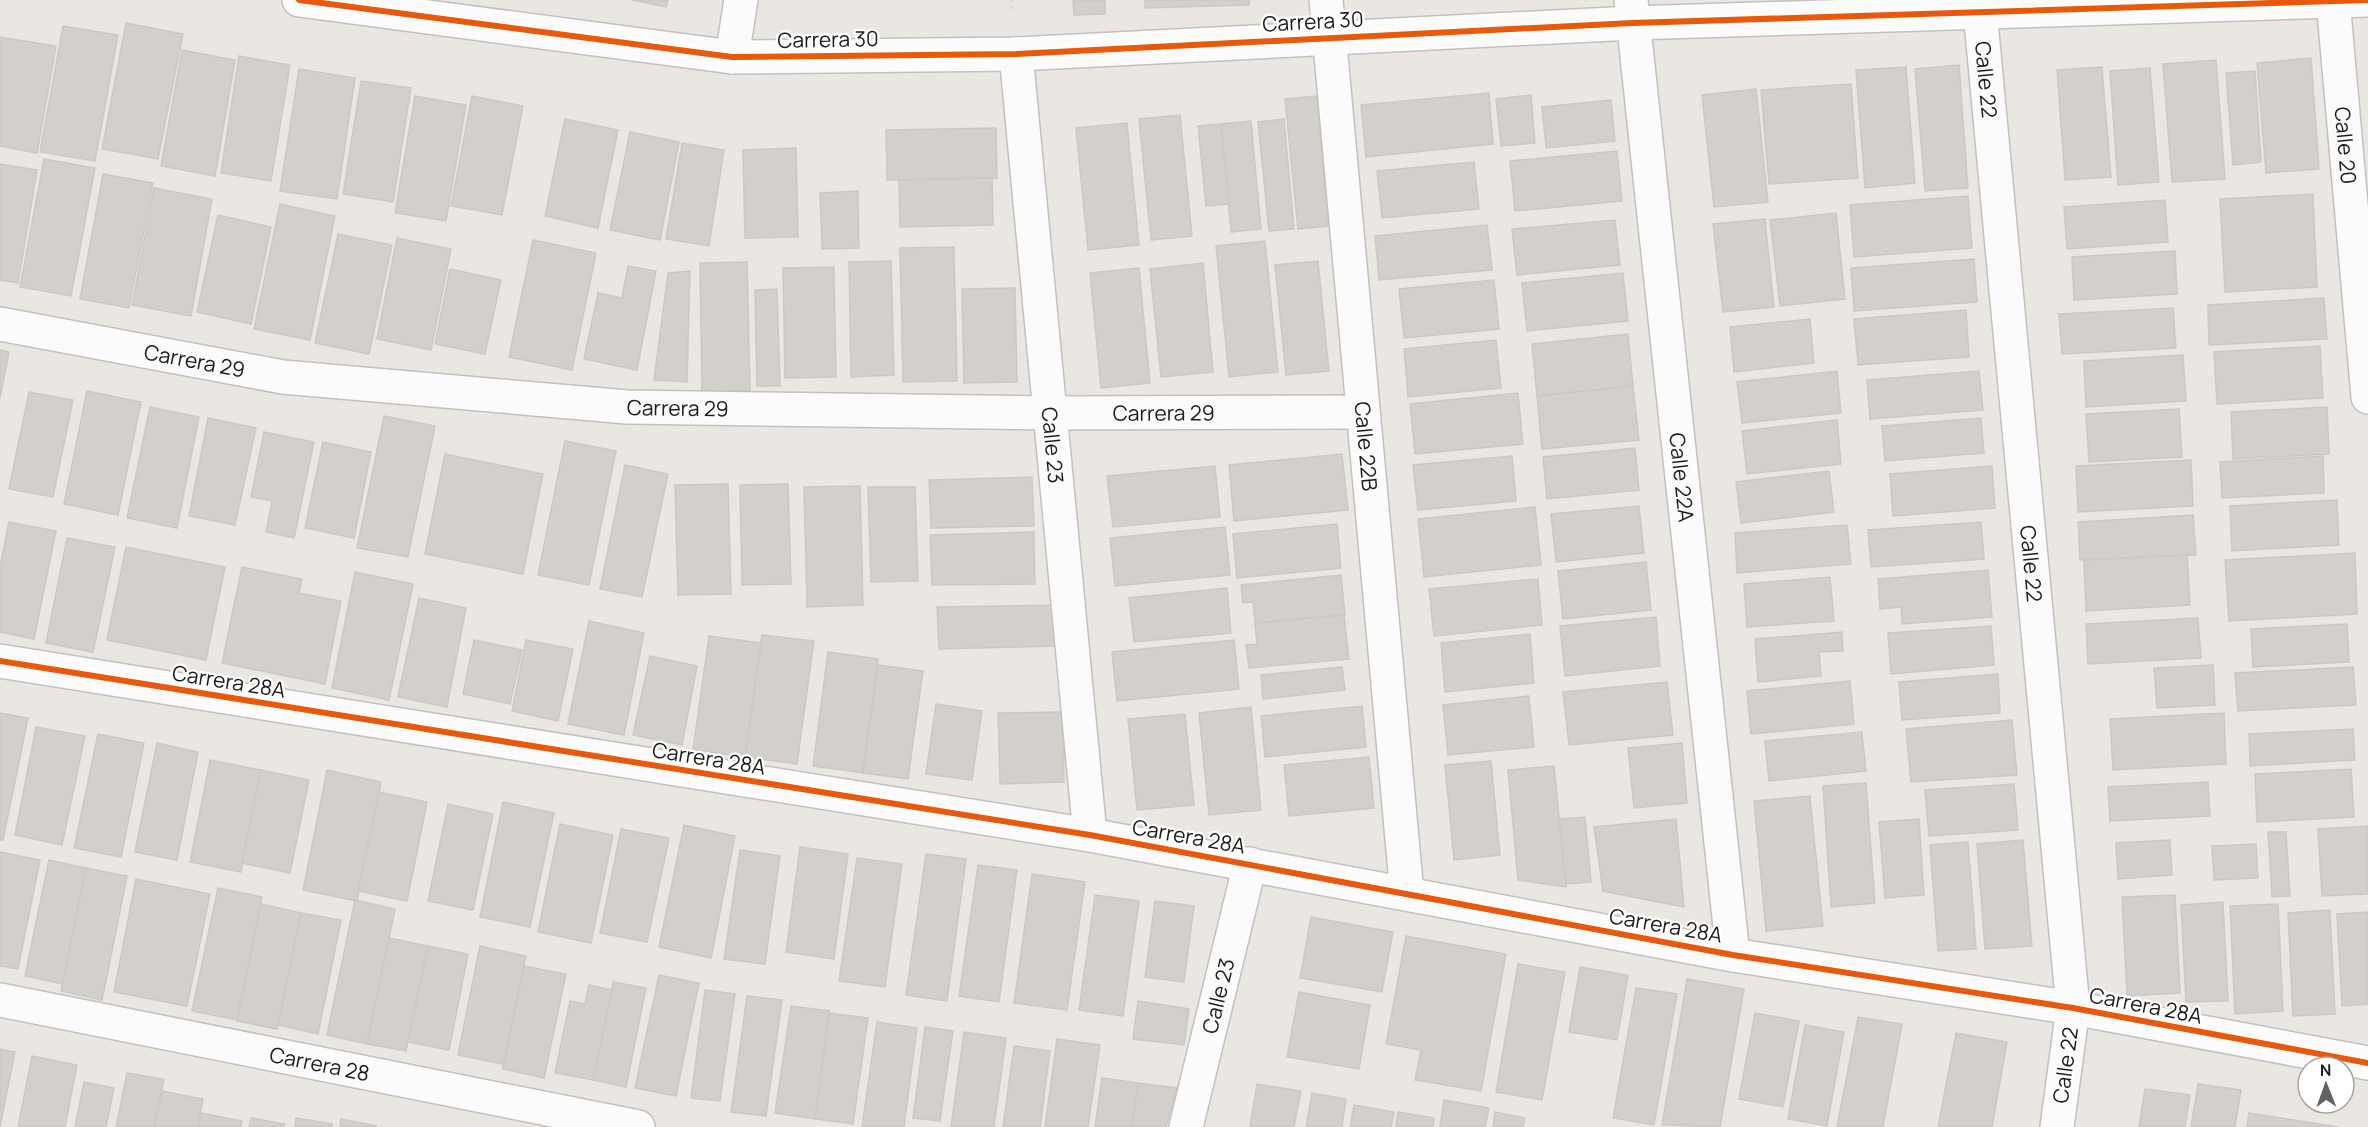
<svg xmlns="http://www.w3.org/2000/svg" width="2368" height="1127" viewBox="0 0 2368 1127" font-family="Manrope,sans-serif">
  <rect width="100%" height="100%" fill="#eae7e2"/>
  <g fill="#d3cfcb" stroke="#cdc8c4" stroke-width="1.5">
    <polygon points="632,0 668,0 666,7"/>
    <polygon points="1073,0 1105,0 1105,14 1074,15"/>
    <polygon points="1145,0 1249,0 1249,5 1145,8"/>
    <polygon points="126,23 183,34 158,159 102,149"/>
    <polygon points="63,26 118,35 95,161 40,152"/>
    <polygon points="0,37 56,46 37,153 0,146"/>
    <polygon points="182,50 235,60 215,176 161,166"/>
    <polygon points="239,56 290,65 271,181 221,173"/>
    <polygon points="2311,58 2319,169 2266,173 2257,63"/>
    <polygon points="2216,60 2225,179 2172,182 2163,64"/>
    <polygon points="1959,65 1968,188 1925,191 1915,69"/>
    <polygon points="1906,67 1915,183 1865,188 1856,70"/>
    <polygon points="2102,67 2111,177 2065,180 2057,70"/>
    <polygon points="2150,68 2159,182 2118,185 2110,71"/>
    <polygon points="299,69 355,78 337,199 280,191"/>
    <polygon points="2255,71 2261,162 2233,165 2226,73"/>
    <polygon points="361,81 411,88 393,202 343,194"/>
    <polygon points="1851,84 1858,178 1769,184 1761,90"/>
    <polygon points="1756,89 1768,202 1714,207 1702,95"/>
    <polygon points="1489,93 1493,144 1366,157 1361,105"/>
    <polygon points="1531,95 1535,143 1501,146 1496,99"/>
    <polygon points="415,96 466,105 446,221 395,213"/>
    <polygon points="472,96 523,106 502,215 451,206"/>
    <polygon points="1317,96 1329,226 1298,229 1285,99"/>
    <polygon points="1611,100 1615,141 1546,148 1542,107"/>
    <polygon points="1180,115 1192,236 1151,240 1139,119"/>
    <polygon points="565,119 618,130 598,228 545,216"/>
    <polygon points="1284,119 1294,229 1269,231 1258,122"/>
    <polygon points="1251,121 1261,229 1231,232 1221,124"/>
    <polygon points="1127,123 1139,245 1088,250 1076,128"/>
    <polygon points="1221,124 1229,204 1206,206 1198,126"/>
    <polygon points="996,128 997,178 887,180 886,130"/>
    <polygon points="630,132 679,142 660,240 610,230"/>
    <polygon points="682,143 724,150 709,246 666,239"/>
    <polygon points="796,148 798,237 745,238 743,150"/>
    <polygon points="1617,151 1622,201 1515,211 1510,161"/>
    <polygon points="44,159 95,168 71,296 20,287"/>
    <polygon points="1474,162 1479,209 1382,218 1377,171"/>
    <polygon points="0,164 37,170 18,283 0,280"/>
    <polygon points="103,174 153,183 129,308 80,299"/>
    <polygon points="992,178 993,225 900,227 899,180"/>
    <polygon points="154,188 212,199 191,316 132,305"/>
    <polygon points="858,191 859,248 822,249 820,193"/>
    <polygon points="2313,194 2317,287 2225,292 2220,199"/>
    <polygon points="1968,196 1972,248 1854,257 1850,205"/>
    <polygon points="2165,200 2168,242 2067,249 2064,207"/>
    <polygon points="280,204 335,216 310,340 254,329"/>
    <polygon points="1836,213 1845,299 1780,306 1770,220"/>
    <polygon points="218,215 271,227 251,324 197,312"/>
    <polygon points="1765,219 1774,307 1723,312 1713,224"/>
    <polygon points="1615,220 1620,265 1517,275 1512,229"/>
    <polygon points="1487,225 1492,270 1379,280 1375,236"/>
    <polygon points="338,234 392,245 369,354 315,343"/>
    <polygon points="397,238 451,249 431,350 377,339"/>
    <polygon points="533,240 596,253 572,370 509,357"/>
    <polygon points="1265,241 1278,372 1229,377 1216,246"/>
    <polygon points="954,247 957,381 903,382 900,248"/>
    <polygon points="2175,251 2177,294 2074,300 2072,257"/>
    <polygon points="1974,259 1977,302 1854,311 1851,268"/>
    <polygon points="891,261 894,375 851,377 849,262"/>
    <polygon points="1318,261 1329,371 1286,375 1275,265"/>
    <polygon points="747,262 750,391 702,393 700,263"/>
    <polygon points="1203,263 1213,372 1161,377 1150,269"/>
    <polygon points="628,266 656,271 637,370 584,359 598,293 622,298"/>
    <polygon points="834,267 836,377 785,378 783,268"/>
    <polygon points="1139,268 1150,383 1101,388 1090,273"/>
    <polygon points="450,269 501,280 485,354 435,344"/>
    <polygon points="690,271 687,382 654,380 668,273"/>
    <polygon points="1623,273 1628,321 1527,331 1522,283"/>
    <polygon points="1494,280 1499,329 1404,338 1399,289"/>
    <polygon points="1015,288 1017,382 964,383 962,289"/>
    <polygon points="777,289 780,386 757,386 755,290"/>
    <polygon points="2324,298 2327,339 2209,345 2208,305"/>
    <polygon points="2173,308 2176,348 2062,354 2059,314"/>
    <polygon points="1966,310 1969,357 1858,365 1854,319"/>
    <polygon points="1810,319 1814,363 1734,372 1730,327"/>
    <polygon points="1628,334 1633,386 1537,396 1532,344"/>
    <polygon points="1496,340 1501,388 1408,397 1404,349"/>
    <polygon points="2320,346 2323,398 2217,404 2214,352"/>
    <polygon points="0,350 9,352 0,398"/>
    <polygon points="2183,355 2186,401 2086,407 2084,361"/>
    <polygon points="1837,371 1841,413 1742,423 1737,382"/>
    <polygon points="1979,371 1983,410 1870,419 1867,380"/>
    <polygon points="1633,386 1639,440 1542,449 1537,396"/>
    <polygon points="87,391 141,402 118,515 64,504"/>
    <polygon points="29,392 73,400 53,497 9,489"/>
    <polygon points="1518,393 1523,444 1415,454 1410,404"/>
    <polygon points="150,407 199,417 177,528 127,518"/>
    <polygon points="2327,407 2329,454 2233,459 2231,412"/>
    <polygon points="2179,409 2182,457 2089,462 2086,414"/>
    <polygon points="384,416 435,426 408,557 357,548"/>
    <polygon points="208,418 256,428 235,525 189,516"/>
    <polygon points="1981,418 1984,453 1885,461 1882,426"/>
    <polygon points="1837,420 1841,464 1747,474 1742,431"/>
    <polygon points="264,432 314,442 294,538 266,532 272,501 251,497"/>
    <polygon points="565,441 616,451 589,585 538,575"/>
    <polygon points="323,442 371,452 354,538 305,528"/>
    <polygon points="1635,448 1639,490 1547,499 1543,457"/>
    <polygon points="445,454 543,474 523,574 425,554"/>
    <polygon points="1342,454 1348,510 1234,521 1229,465"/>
    <polygon points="1512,456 1516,501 1418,510 1413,465"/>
    <polygon points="2323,456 2324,493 2222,498 2220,462"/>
    <polygon points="2191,460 2193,506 2078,512 2076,466"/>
    <polygon points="625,465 668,474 642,597 600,589"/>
    <polygon points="1215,466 1220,517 1113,527 1107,476"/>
    <polygon points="1992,466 1995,508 1893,516 1890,474"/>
    <polygon points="1829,471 1834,512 1741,523 1736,482"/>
    <polygon points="1032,477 1034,526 931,528 929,480"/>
    <polygon points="728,484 731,594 678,595 675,485"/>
    <polygon points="788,484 791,584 742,585 740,485"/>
    <polygon points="860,486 863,605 807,607 804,487"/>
    <polygon points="868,487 915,487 918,581 871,582"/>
    <polygon points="2337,500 2339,545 2232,551 2230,506"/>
    <polygon points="1639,506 1644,553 1556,562 1551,514"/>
    <polygon points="1535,507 1541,565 1424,577 1418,519"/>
    <polygon points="2193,515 2196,555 2080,560 2078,522"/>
    <polygon points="9,522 56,531 34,639 0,632 0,568"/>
    <polygon points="1981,522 1984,559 1871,567 1868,530"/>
    <polygon points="1337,524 1341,568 1237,578 1233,534"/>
    <polygon points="1847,525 1851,564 1737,573 1735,533"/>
    <polygon points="1225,527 1230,575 1115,586 1110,538"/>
    <polygon points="1034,532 1035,584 932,585 930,535"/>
    <polygon points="67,538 115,547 93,652 46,643"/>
    <polygon points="126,547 225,567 206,660 107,640"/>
    <polygon points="2355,553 2357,614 2229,621 2225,560"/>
    <polygon points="2187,555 2190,605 2086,611 2084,560"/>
    <polygon points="1646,562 1651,610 1563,619 1558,571"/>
    <polygon points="242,567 302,579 299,593 341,601 325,684 222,663"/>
    <polygon points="1988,570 1992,617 1902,624 1901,607 1880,609 1878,579"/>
    <polygon points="355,572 413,584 389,700 332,688"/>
    <polygon points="1341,575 1345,615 1255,623 1253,602 1243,603 1241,585"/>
    <polygon points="1830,577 1834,621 1747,627 1744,584"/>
    <polygon points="1538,579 1542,625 1434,636 1429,589"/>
    <polygon points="1227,588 1231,633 1134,642 1129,598"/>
    <polygon points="419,598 466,608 447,707 398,697"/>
    <polygon points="1060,605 1062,646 939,649 937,607"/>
    <polygon points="1344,615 1349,659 1249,668 1246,645 1257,644 1255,623"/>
    <polygon points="1656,617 1660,666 1565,676 1560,626"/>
    <polygon points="2198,618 2201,658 2088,664 2086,624"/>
    <polygon points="589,621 644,633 624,735 568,724"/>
    <polygon points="2347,624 2349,662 2253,667 2251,629"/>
    <polygon points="1991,626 1994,665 1891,674 1888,633"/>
    <polygon points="1842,632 1843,651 1819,652 1821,676 1758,682 1755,639"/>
    <polygon points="1530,634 1534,683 1445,692 1441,643"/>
    <polygon points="762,635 814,641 797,764 745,757"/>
    <polygon points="709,636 761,643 745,757 693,750"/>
    <polygon points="474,640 522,650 510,704 463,694"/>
    <polygon points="526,640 573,649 558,721 512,711"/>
    <polygon points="1234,640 1239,689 1117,701 1112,652"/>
    <polygon points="828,652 878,659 863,773 813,766"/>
    <polygon points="650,656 697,666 682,745 633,735"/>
    <polygon points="878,665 923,671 908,779 863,773"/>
    <polygon points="2213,665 2215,705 2157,708 2154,668"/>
    <polygon points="1342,667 1345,690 1263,699 1261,675"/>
    <polygon points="2353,667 2356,705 2238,711 2235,673"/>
    <polygon points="1998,674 2000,713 1902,720 1899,682"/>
    <polygon points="1850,681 1854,724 1751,734 1747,691"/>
    <polygon points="1667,682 1673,735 1569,745 1563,692"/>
    <polygon points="1529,696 1534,747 1448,755 1443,705"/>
    <polygon points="936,704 982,711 972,780 926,774"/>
    <polygon points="1362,706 1366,747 1265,757 1261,716"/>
    <polygon points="1251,707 1261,810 1209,815 1199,713"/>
    <polygon points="1063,712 1064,782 1000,784 998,713"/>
    <polygon points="0,713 28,718 3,840 0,840"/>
    <polygon points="2224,713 2226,764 2113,770 2110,719"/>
    <polygon points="1185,714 1194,805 1137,810 1128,719"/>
    <polygon points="2012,720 2017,775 1911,782 1906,729"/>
    <polygon points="36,727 85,736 62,845 15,835"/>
    <polygon points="2353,729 2355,760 2250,766 2249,734"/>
    <polygon points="1862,732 1866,771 1769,781 1765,741"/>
    <polygon points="98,734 144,743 121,857 74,848"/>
    <polygon points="157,743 198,752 177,860 135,852"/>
    <polygon points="1682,743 1687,803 1634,808 1628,748"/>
    <polygon points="1369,757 1374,808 1289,816 1284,765"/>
    <polygon points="210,760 261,770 241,872 190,862"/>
    <polygon points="1491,761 1500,855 1454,860 1445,765"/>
    <polygon points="1554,766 1566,884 1566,887 1518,880 1508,770"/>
    <polygon points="2351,769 2354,817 2257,822 2255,774"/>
    <polygon points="261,770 309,780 290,873 242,863"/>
    <polygon points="327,770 381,782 357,901 303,890"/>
    <polygon points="2208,782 2210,816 2110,821 2108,787"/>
    <polygon points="1866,783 1875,903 1831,907 1823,786"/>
    <polygon points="2014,784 2018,830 1929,836 1925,790"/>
    <polygon points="379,792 427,802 407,901 358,891"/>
    <polygon points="1810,796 1823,926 1766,931 1754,801"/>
    <polygon points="503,802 554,813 530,927 480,917"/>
    <polygon points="448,804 493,814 473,910 428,901"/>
    <polygon points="1585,817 1591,882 1566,884 1559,819"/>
    <polygon points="1676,819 1684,907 1603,891 1594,827"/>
    <polygon points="1919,819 1924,895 1885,898 1879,822"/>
    <polygon points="560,824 613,835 591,943 538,932"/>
    <polygon points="684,825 735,836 711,958 659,947"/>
    <polygon points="2368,826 2368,894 2322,896 2318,829"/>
    <polygon points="621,829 669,838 647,942 600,933"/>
    <polygon points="2268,832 2286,832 2290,896 2272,897"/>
    <polygon points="2023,840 2032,946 1985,949 1977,844"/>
    <polygon points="2170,840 2172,875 2118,879 2116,843"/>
    <polygon points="1968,842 1976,949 1938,951 1930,845"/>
    <polygon points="2256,844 2258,878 2214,880 2212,846"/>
    <polygon points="800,847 848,854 834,959 786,952"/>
    <polygon points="740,850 780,856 765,964 724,959"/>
    <polygon points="0,852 40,860 18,969 0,966"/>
    <polygon points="926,854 966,859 947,1001 906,995"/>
    <polygon points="857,858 902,864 885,987 839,981"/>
    <polygon points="49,860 86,868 63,984 25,976"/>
    <polygon points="978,865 1017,870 999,1002 959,996"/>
    <polygon points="86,868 127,876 102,1000 61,991"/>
    <polygon points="1032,874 1085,882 1067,1010 1014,1003"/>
    <polygon points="136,879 210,894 187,1006 114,992"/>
    <polygon points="218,888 262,897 237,1020 192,1011"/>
    <polygon points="1095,895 1139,901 1123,1016 1079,1010"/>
    <polygon points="2175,895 2180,993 2127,996 2122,897"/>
    <polygon points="355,900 395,909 367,1044 327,1035"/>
    <polygon points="1155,901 1194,906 1184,982 1145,977"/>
    <polygon points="2223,902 2228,1001 2186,1002 2181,905"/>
    <polygon points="261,904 301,913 277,1029 237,1021"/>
    <polygon points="2278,904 2283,1011 2235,1014 2230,906"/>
    <polygon points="2330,910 2335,1014 2293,1016 2288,913"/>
    <polygon points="2368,912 2368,1004 2342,1006 2337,914"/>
    <polygon points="301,913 341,920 318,1034 278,1025"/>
    <polygon points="1311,917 1393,932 1382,992 1300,978"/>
    <polygon points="1406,936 1506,954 1481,1091 1415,1080 1421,1050 1386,1044"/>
    <polygon points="389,938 428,946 406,1051 367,1044"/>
    <polygon points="428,946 468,954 449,1050 408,1042"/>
    <polygon points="480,946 526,956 503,1064 458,1055"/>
    <polygon points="1518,964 1565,972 1542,1100 1496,1092"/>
    <polygon points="524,966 566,974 544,1078 503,1069"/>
    <polygon points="1580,967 1628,975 1617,1040 1569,1032"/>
    <polygon points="659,975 699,983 676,1096 635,1088"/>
    <polygon points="1687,979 1744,989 1720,1127 1662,1125"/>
    <polygon points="613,982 646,988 626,1087 593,1080"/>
    <polygon points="589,985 612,990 593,1080 555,1073 570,1001 585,1004"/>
    <polygon points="1636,988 1677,994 1654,1125 1613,1118"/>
    <polygon points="705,990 735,994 720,1101 691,1098"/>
    <polygon points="1299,992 1370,1005 1359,1069 1287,1057"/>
    <polygon points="747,996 782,1000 766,1116 731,1112"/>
    <polygon points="1138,1001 1189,1009 1184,1045 1133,1039"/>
    <polygon points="791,1006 829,1011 815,1119 775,1113"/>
    <polygon points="829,1013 868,1018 853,1124 815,1119"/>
    <polygon points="1755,1013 1799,1021 1783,1107 1739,1099"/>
    <polygon points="1858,1017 1902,1024 1883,1127 1837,1127"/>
    <polygon points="877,1022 917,1028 904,1127 862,1127"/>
    <polygon points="1805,1025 1844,1032 1827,1126 1788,1119"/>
    <polygon points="925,1027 953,1031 940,1121 913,1118"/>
    <polygon points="964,1032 1006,1038 994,1127 951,1127"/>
    <polygon points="1956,1033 2007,1042 1992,1127 1938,1127"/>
    <polygon points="1057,1039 1100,1045 1088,1127 1045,1127"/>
    <polygon points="1014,1046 1050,1051 1040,1127 1003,1127"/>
    <polygon points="0,1049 15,1052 0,1127"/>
    <polygon points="32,1056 77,1065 65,1127 18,1127"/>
    <polygon points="127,1073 164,1079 154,1127 116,1127"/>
    <polygon points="1102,1078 1138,1083 1132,1127 1095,1127"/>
    <polygon points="84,1082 114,1088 106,1127 75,1127"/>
    <polygon points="1138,1083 1177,1088 1166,1127 1132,1127"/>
    <polygon points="1257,1084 1301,1091 1294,1127 1250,1127"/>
    <polygon points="2198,1084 2241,1090 2235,1127 2191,1127"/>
    <polygon points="2145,1089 2190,1095 2185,1127 2139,1127"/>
    <polygon points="162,1091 203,1099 198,1127 154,1127"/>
    <polygon points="1312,1093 1346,1099 1342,1127 1306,1127"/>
    <polygon points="1444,1100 1489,1108 1485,1127 1440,1127"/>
    <polygon points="1354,1105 1394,1112 1391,1127 1350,1127"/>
    <polygon points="1398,1112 1434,1118 1433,1127 1396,1127"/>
    <polygon points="1495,1112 1525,1118 1523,1127 1493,1127"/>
    <polygon points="201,1113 242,1121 241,1127 198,1127"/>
    <polygon points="2249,1113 2339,1127 2247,1127"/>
    <polygon points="251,1118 285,1124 284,1127 249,1127"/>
    <polygon points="296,1118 332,1124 332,1127 295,1127"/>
    <polygon points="341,1119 377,1126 377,1127 340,1127"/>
  </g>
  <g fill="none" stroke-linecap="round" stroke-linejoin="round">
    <g stroke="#c2c1bf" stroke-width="36">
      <g id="minor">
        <polyline points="299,0 732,57 1016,54 1632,23 2368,0"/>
        <path id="s1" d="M 1326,0 L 1407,894"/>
        <path id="s2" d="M 1631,0 L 1733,955"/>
        <path id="s3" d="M 1979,0 L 2073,1008 L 2057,1127"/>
        <path id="s4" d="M 2333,0 L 2368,397"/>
        <path id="s5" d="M 1016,54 L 1090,835"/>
        <polyline points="732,57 741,0"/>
        <path id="s6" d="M 0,324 L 283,377 L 627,407 L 1050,413 L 1363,412"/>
        <polyline points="0,661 1090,835 1733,955 2073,1008 2368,1063"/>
        <path id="s7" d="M 0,1000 L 638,1127"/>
        <path id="s8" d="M 1186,1127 L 1250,864"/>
      </g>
    </g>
    <polyline stroke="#ead7d6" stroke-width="4" stroke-dasharray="3 3" stroke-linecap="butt" points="1011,0 1012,11"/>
    <use href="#minor" stroke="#fcfbfb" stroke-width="33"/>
    <g stroke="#fff" stroke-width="10">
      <g id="cycleway">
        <polyline points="299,0 732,57 1016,54 1632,23 2368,0"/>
        <polyline points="0,661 1090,835 1733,955 2073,1008 2368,1063"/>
      </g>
    </g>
    <use href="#cycleway" stroke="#e8590c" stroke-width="6"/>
  </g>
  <g text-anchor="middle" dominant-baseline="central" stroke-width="4.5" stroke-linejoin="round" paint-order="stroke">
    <g font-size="21" fill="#1b1b1b" stroke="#fff">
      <text transform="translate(1313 21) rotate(-3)">Carrera 30</text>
      <text transform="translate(828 39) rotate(-1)">Carrera 30</text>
      <text stroke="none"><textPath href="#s3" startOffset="80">Calle 22</textPath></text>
      <text stroke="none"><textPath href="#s4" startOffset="146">Calle 20</textPath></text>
      <text stroke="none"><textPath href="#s6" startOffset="198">Carrera 29</textPath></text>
      <text stroke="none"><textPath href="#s6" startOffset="684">Carrera 29</textPath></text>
      <text stroke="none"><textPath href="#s6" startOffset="1170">Carrera 29</textPath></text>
      <text stroke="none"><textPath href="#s5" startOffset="393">Calle 23</textPath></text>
      <text stroke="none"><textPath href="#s1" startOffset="448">Calle 22B</textPath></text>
      <text stroke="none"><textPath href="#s2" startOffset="480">Calle 22A</textPath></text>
      <text stroke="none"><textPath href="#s3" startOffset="566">Calle 22</textPath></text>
      <text transform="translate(229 681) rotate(9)">Carrera 28A</text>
      <text transform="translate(709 758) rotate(9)">Carrera 28A</text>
      <text transform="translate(1189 836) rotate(10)">Carrera 28A</text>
      <text transform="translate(1666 925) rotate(10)">Carrera 28A</text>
      <text stroke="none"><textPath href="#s8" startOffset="135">Calle 23</textPath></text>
      <text transform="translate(2146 1005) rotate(11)">Carrera 28A</text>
      <text stroke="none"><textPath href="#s7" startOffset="326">Carrera 28</textPath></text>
      <text transform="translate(2065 1065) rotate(-82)">Calle 22</text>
    </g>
  </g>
  <g transform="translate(2326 1085) rotate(359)"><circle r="28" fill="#ffffff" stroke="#a4a4a4" stroke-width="1.5"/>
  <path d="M0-4.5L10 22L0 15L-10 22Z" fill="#636261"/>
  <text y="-9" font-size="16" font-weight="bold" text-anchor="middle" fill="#1b1b1b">N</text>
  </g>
</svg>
